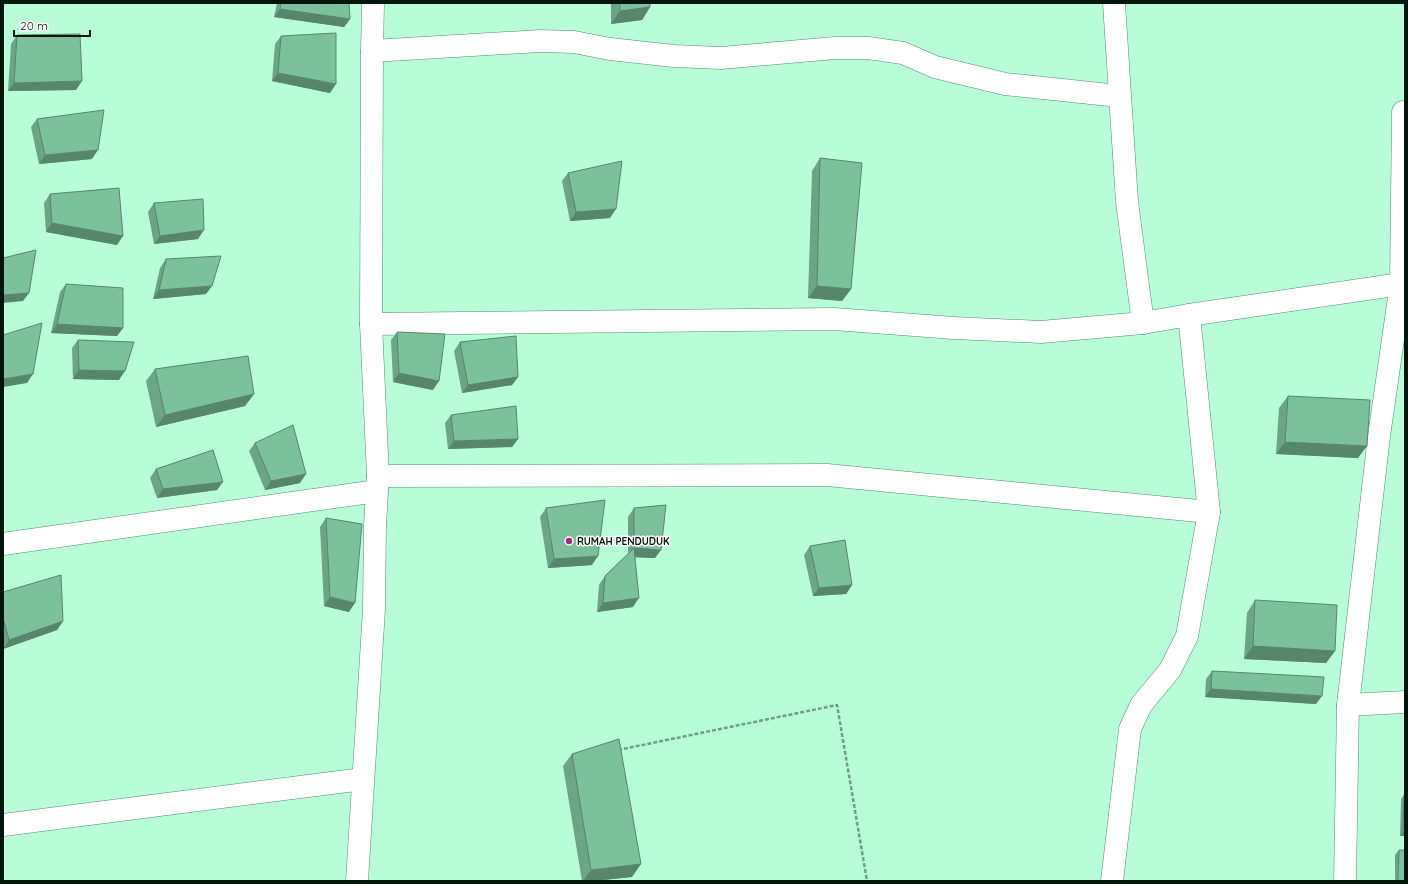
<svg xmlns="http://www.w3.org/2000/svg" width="1408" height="884" viewBox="0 0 1408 884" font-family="Quicksand,sans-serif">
  <rect width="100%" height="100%" fill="#b8fdd8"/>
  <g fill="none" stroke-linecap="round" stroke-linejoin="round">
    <g stroke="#4d8f6e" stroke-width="23">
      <g id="street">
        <polyline points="1114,3 1127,202 1143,323"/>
        <polyline points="372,51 540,41 574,42 610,49 674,56 721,58 835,48 868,48 903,53 935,67 1005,84 1119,96"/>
        <polyline points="371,324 834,319 954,328 1041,332 1143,323 1189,315 1401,284 1403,112"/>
        <polyline points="378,476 827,475 1209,512"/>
        <polyline points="3,544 377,491"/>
        <polyline points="1348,705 1405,702"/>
        <polyline points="3,825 363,779"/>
        <polyline points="357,881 374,609 375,525 378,476 371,324 372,51 373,3"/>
        <polyline points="1112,881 1130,729 1141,705 1170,670 1187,636 1209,512 1189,315"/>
        <polyline points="1345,881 1348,705 1379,436 1401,284 1405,284"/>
      </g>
    </g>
    <polyline stroke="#6ea085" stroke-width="2.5" stroke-dasharray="4 2" stroke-linecap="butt" points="618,750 837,705 867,881"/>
    <use href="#street" stroke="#fff" stroke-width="22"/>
  </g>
  <g fill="#6ba586">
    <polygon points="277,3 349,3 350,19 344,27 274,17"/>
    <polygon points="611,3 650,3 650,7 642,20 611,24"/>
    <polygon points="17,35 76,90 8,91 11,44"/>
    <polygon points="281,36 330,93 272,81 275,44"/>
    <polygon points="37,119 92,159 39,164 31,127"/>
    <polygon points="820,158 851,289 842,301 808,298 812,171"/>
    <polygon points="568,173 610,218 570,221 562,181"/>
    <polygon points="50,194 117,245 46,232 44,203"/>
    <polygon points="154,203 198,239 154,244 148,212"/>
    <polygon points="166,259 206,294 153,299 160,268"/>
    <polygon points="66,284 123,328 117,336 51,333 60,292"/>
    <polygon points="397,332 433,390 393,382 391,340"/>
    <polygon points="78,340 119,380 73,379 72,348"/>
    <polygon points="460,342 518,377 512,385 462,393 454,351"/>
    <polygon points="155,369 254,394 245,406 156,427 146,381"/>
    <polygon points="1288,396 1358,458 1276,454 1279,408"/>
    <polygon points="451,415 518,439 512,447 448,449 445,423"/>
    <polygon points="255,443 300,483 265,490 249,451"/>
    <polygon points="156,469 217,490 157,498 150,478"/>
    <polygon points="546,508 592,565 548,568 540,517"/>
    <polygon points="634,508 655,558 635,557 633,607 597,612 599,585 605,576 628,554 628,517"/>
    <polygon points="326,518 349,612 324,606 320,527"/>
    <polygon points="810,546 852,585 846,594 813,596 804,555"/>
    <polygon points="3,592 63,621 57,630 3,649"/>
    <polygon points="1255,600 1335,651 1326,663 1244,659 1247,613"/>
    <polygon points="1212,671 1316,704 1205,697 1206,679"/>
    <polygon points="572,754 632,877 593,881 582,881 563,766"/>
    <polygon points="1404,795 1405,795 1405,836 1400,836 1401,799"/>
    <polygon points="1399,850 1405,881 1395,881 1395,855"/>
  </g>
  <g fill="#57866d">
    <polygon points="650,7 642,20 611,24 620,11"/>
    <polygon points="280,9 350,19 344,27 274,17"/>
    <polygon points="278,73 336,84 330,93 272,81"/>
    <polygon points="82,81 76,90 8,91 14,83"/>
    <polygon points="98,150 92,159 39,164 45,155"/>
    <polygon points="616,209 610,218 570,221 576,212"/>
    <polygon points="52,223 123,236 117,245 46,232"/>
    <polygon points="204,230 198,239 154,244 160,236"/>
    <polygon points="212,286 206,294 153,299 159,290"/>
    <polygon points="817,286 851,289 842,301 808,298"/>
    <polygon points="29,293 23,301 3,303 3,295"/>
    <polygon points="57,324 123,328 117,336 51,333"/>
    <polygon points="79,370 125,371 119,380 73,379"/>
    <polygon points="399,373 439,381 433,390 393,382"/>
    <polygon points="33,374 27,383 3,387 3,379"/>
    <polygon points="518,377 512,385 462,393 468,385"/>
    <polygon points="254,394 245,406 156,427 165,415"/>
    <polygon points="518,439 512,447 448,449 454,441"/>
    <polygon points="1285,442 1367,446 1358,458 1276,454"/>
    <polygon points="306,474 300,483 265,490 271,481"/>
    <polygon points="223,482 217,490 157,498 163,489"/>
    <polygon points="634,548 661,550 655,558 628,557"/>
    <polygon points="598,556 592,565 548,568 554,559"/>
    <polygon points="852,585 846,594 813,596 819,588"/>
    <polygon points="330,597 355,603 349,612 324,606"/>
    <polygon points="639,598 633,607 597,612 603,603"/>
    <polygon points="63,621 57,630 3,649 9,640"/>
    <polygon points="1253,646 1335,651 1326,663 1244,659"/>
    <polygon points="1211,689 1322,696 1316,704 1205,697"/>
    <polygon points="1403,832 1405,832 1405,836 1400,836"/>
    <polygon points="641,864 632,877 593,881 583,881 591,870"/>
  </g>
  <g fill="#7cc09c" stroke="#57866d">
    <polygon points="281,3 349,3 350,19 280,9"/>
    <polygon points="620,3 650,3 650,7 620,11"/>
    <polygon points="336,33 336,84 278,73 281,36"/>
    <polygon points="80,34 82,81 14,83 17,35"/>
    <polygon points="104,110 98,150 45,155 37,119"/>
    <polygon points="820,158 862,163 851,289 817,286"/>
    <polygon points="622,161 616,209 576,212 568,173"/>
    <polygon points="119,188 123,236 52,223 50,194"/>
    <polygon points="203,199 204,230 160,236 154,203"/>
    <polygon points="36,250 29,293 3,295 3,258"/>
    <polygon points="221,256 212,286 159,290 166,259"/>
    <polygon points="66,284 123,288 123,328 57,324"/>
    <polygon points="42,323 33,374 3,379 3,335"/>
    <polygon points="397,332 445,334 439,381 399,373"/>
    <polygon points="516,336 518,377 468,385 460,342"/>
    <polygon points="78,340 134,342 125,371 79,370"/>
    <polygon points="248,356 254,394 165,415 155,369"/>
    <polygon points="1288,396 1370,400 1367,446 1285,442"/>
    <polygon points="516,406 518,439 454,441 451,415"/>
    <polygon points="293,425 306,474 271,481 255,443"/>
    <polygon points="213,450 223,482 163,489 156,469"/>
    <polygon points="605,500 598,556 554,559 546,508"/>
    <polygon points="666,505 661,550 634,548 634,508"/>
    <polygon points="326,518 362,524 355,603 330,597"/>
    <polygon points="845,540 852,585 819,588 810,546"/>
    <polygon points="634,548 639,598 603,603 605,576"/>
    <polygon points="61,575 63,621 9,640 3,618 3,592"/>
    <polygon points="1255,600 1337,605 1335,651 1253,646"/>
    <polygon points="1212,671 1324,677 1322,696 1211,689"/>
    <polygon points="619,739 641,864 591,870 572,754"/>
    <polygon points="1404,795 1405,795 1405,832 1403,832"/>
    <polygon points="1399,850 1405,850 1405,881 1398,881"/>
  </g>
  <circle fill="#a12a82" stroke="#fff" stroke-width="1.5" cx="569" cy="541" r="4"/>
  <g text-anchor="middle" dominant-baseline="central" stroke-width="3" stroke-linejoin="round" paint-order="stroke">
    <g font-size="10" font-weight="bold" fill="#00160a" stroke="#fff" text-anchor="start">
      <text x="577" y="541">RUMAH PENDUDUK</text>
    </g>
  </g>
  <rect width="1408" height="884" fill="none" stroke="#00160a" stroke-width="8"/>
  <path d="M14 30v6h76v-6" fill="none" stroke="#00160a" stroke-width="2"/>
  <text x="20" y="30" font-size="12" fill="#00160a" stroke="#ffffff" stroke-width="3" paint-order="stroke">20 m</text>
</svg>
